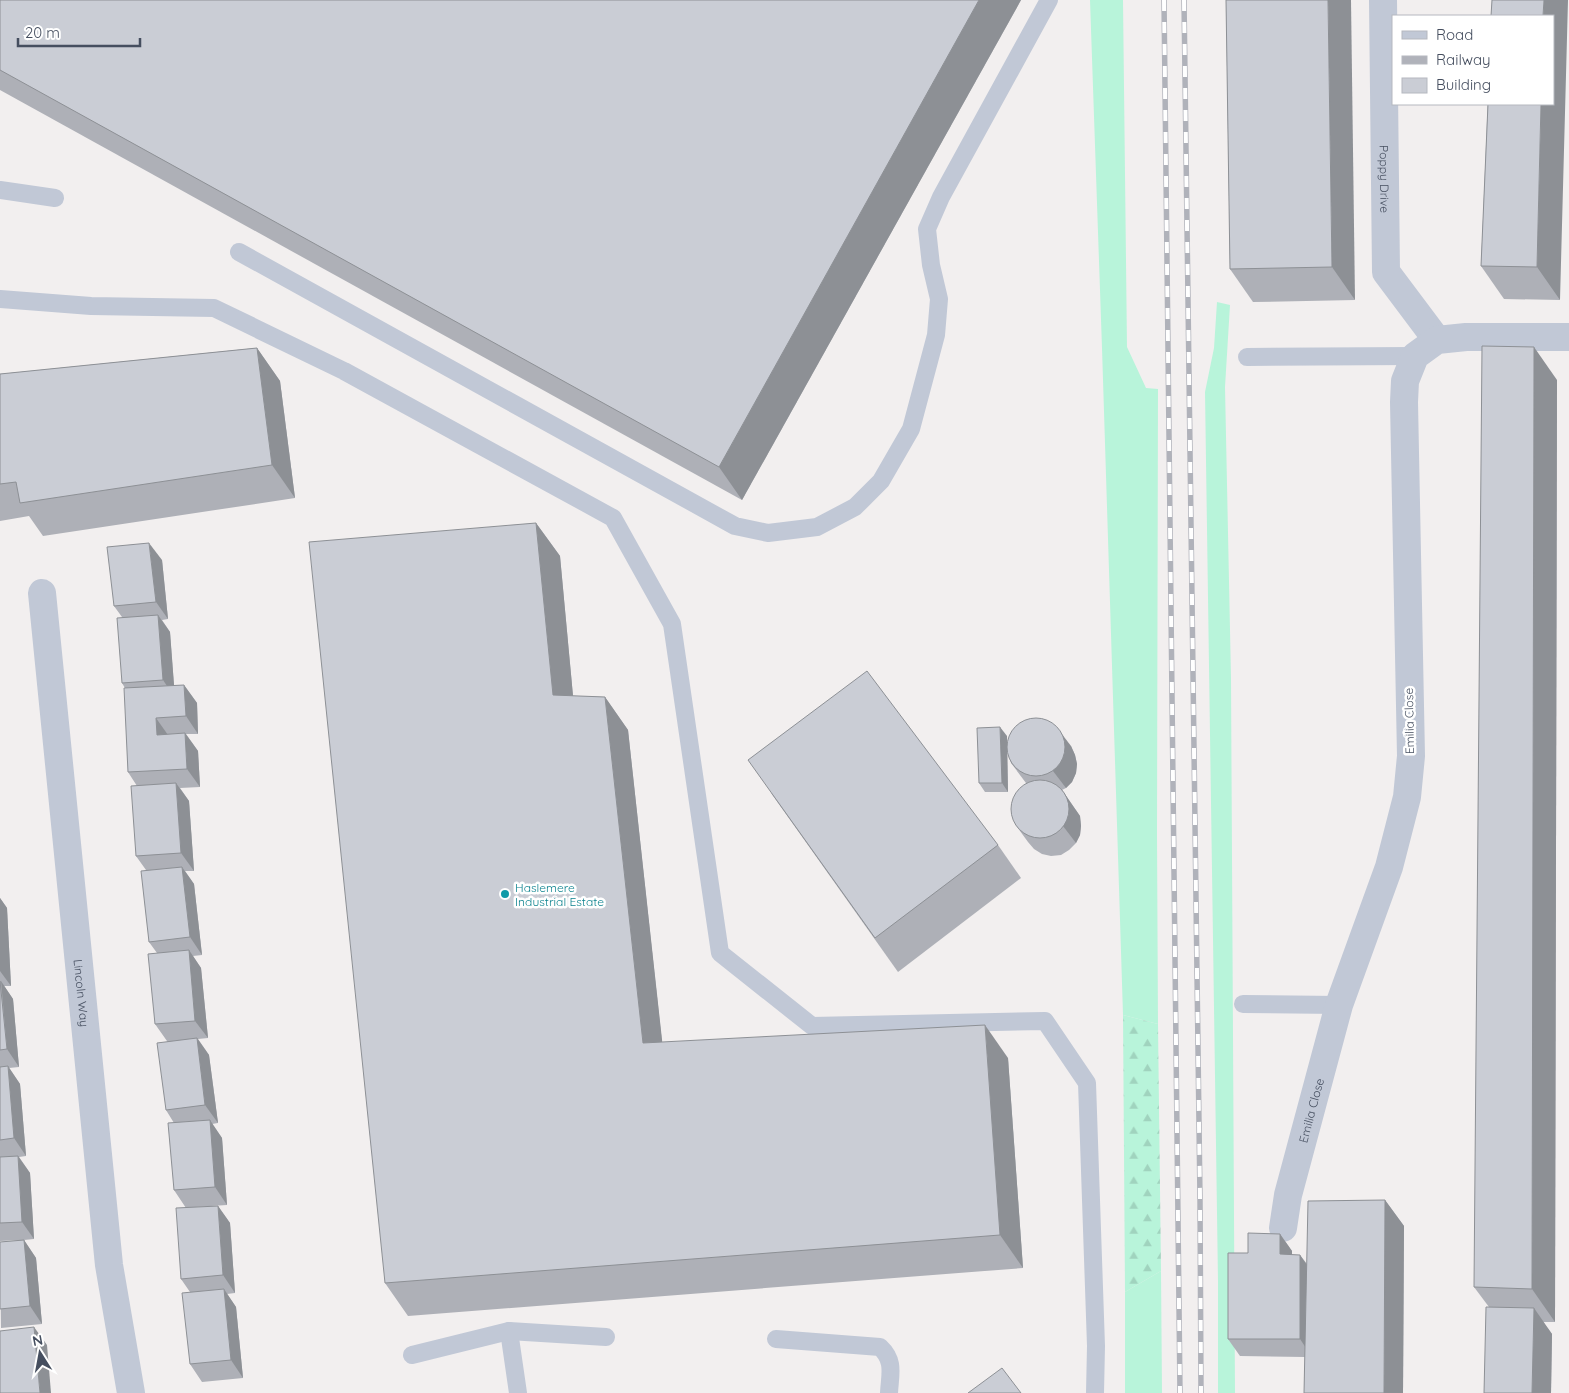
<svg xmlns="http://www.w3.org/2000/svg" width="1569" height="1393" viewBox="0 0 1569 1393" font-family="Quicksand,sans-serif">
  <defs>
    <pattern id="forest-firs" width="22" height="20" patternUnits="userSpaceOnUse" patternTransform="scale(1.25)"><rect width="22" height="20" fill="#b8f4da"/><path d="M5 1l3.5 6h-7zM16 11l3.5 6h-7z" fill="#a0d3be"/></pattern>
  </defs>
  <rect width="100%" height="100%" fill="#f2efef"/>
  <g fill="#b8f4da">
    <polygon points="1090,0 1123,0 1127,347 1146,388 1158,389 1157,835 1158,1024 1123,1015 1102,348"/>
    <polygon points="1217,302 1230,305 1225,387 1231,678 1235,1393 1218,1393 1218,1281 1205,392 1214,348"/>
    <polygon points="1161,1271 1162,1393 1125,1393 1125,1292"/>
  </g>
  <polygon fill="url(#forest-firs)" points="1123,1015 1158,1024 1161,1271 1125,1292"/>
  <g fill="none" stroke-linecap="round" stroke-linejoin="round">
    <g stroke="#c1c8d6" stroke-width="18">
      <polyline points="0,190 55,198"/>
      <polyline points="239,252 735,526 768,533 817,527 855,507 881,481 911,429 936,335 939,299 931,265 927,229 941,197 1049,0"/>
      <polyline points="0,299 91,306 214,308 344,371 613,518 672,624 720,953 812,1026 1045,1021 1087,1083 1096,1346 1095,1393"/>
      <polyline points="1247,357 1415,356"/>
      <polyline points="1243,1004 1339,1005"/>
      <polyline points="509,1331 518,1393"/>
      <path d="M 776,1339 L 880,1347 C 895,1361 890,1374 889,1393"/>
      <polyline points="412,1355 509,1331 606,1337"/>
    </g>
    <g stroke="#c1c8d6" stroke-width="28">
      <path id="s1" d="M 1383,0 L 1386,272 L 1437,340"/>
      <path id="s2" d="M 42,593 L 109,1265 L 131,1393"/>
      <path id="s3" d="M 1283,1228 L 1288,1195 L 1339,1005 L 1389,867 L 1407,797 L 1411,756 L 1404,402 L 1405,381 L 1415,356 L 1437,340 L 1466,337 L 1569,337"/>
    </g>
    <g stroke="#b0b2ba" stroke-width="5.5">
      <g id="rail">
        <polyline points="1164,0 1180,1393"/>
        <polyline points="1184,0 1200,1198 1201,1393"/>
      </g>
    </g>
    <use href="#rail" stroke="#fff" stroke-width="4" stroke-dasharray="11" stroke-linecap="butt"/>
  </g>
  <g fill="#aeb0b7">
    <polygon points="0,0 1021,0 742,500 0,90"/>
    <polygon points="1226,0 1355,300 1253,302 1230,269"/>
    <polygon points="1492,0 1560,300 1504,299 1481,266"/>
    <polygon points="257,348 280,381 295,498 43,536 29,516 0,521 0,374"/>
    <polygon points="1557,380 1555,1322 1543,1322 1552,1334 1551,1393 1484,1393 1489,1307 1474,1287"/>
    <polygon points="536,523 560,556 573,696 605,697 628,730 662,1042 1008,1058 1023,1268 408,1316 385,1283"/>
    <polygon points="162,560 168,619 162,620 170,632 174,686 184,685 197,703 198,734 186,734 198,751 200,787 180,788 189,801 194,871 185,871 194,884 202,955 193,956 201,968 208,1038 198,1039 209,1055 218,1123 212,1124 222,1138 227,1205 195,1207 218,1206 230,1223 235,1293 227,1294 236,1307 243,1378 202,1382 190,1364 190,1292 181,1279 186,1208 174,1190 174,1123 166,1110 167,1041 155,1024 157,953 149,942 146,870 136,856 137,786 128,772 125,688 122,683 122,617 114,606"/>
    <polygon points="1007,736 1007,744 1071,746 1075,755 1077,764 1076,773 1072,782 1066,788 1062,790 1080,816 1081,826 1080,835 1076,843 1069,850 1061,855 1051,856 1042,854 1034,849 1028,842 1015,824 1026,783 1011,763 1007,748 1008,792 985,792 979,783"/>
    <polygon points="771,793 998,845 1021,878 898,972"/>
    <polygon points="0,898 7,908 11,986 4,986 13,999 19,1067 9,1068 20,1084 26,1156 19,1157 30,1173 34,1239 24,1240 36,1258 42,1324 1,1328 0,1242 21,1240 0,1241"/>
    <polygon points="1385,1200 1404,1226 1403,1393 1304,1393 1305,1357 1240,1356 1228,1339 1248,1253 1280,1234 1292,1251 1292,1255 1300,1255 1307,1264"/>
  </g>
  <g fill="#8d9095">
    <polygon points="979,0 1021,0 742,500 719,467"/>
    <polygon points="1328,0 1351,0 1355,300 1332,267"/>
    <polygon points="1544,0 1568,0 1560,300 1537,267 1541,104 1553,104 1553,16 1543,16"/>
    <polygon points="1534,347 1557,380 1555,1322 1532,1289"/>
    <polygon points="257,348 280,381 295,498 272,465"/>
    <polygon points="536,523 560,556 576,728 553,695"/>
    <polygon points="149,543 162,560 168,619 156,602"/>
    <polygon points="158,615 170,632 175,698 163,680"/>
    <polygon points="184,685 197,703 198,734 186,716"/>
    <polygon points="605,697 628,730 666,1076 643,1043"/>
    <polygon points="156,718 168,735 157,735"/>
    <polygon points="1000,727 1007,736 1008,792 1002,783"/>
    <polygon points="1058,729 1071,746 1075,755 1077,764 1076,773 1072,782 1066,788 1053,771"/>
    <polygon points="185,733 198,751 200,787 187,769"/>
    <polygon points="176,783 189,801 194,871 181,853"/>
    <polygon points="1062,790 1080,816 1081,826 1080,835 1076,843 1063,826"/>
    <polygon points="182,867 194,884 202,955 190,937"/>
    <polygon points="0,898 7,908 11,986 0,971"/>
    <polygon points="189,950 201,968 208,1038 195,1021"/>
    <polygon points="1,981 13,999 19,1067 7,1049"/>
    <polygon points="985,1025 1008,1058 1023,1268 1000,1235"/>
    <polygon points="197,1038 209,1055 218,1123 205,1105"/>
    <polygon points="8,1066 20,1084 26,1156 14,1138"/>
    <polygon points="210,1120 222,1138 227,1205 215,1187"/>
    <polygon points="18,1156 30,1173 34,1239 22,1222"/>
    <polygon points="1385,1200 1404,1226 1403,1393 1384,1393"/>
    <polygon points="218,1206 230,1223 235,1293 223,1275"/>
    <polygon points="1280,1234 1292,1251 1292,1272 1280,1254"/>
    <polygon points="24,1240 36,1258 42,1324 30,1306"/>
    <polygon points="1300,1255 1312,1272 1312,1357 1300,1339"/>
    <polygon points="224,1289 236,1307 243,1378 231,1360"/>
    <polygon points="1534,1308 1552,1334 1551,1393 1532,1393"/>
    <polygon points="34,1327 47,1345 51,1393 40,1393"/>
  </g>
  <g fill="#cacdd5" stroke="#8d9095">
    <polygon points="0,0 979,0 719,467 0,70"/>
    <polygon points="1226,0 1328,0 1332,267 1230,269"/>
    <polygon points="1492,0 1544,0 1543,16 1491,16"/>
    <polygon points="1488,104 1541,104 1537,267 1481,266"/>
    <polygon points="1482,346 1534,347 1532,1289 1474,1287"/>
    <polygon points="257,348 272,465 20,503 16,482 0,484 0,374"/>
    <polygon points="536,523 553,695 605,697 643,1043 985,1025 1000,1235 385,1283 309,542"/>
    <polygon points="149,543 156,602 114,606 107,547"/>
    <polygon points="158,615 163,680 122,683 117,618"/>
    <polygon points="867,671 998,845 875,938 748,760"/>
    <polygon points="184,685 186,716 156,718 157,735 185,733 187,769 128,772 124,688"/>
    <circle cx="1036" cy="747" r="29"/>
    <polygon points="1000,727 1002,783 979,783 977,728"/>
    <circle cx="1040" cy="809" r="29"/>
    <polygon points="176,783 181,853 136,856 131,786"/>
    <polygon points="182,867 190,937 149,942 141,871"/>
    <polygon points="189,950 195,1021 155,1024 148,954"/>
    <polygon points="0,981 7,1049 0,1050"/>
    <polygon points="197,1038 205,1105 166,1110 157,1043"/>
    <polygon points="8,1066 14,1138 0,1140 0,1067"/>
    <polygon points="210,1120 215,1187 174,1190 168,1123"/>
    <polygon points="18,1156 22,1222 0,1223 0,1157"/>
    <polygon points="1385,1200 1384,1393 1304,1393 1308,1201"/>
    <polygon points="218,1206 223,1275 181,1279 176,1208"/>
    <polygon points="1248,1233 1280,1234 1280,1254 1300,1255 1300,1339 1228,1339 1228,1253 1248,1253"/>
    <polygon points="24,1240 30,1306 0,1309 0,1242"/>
    <polygon points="224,1289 231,1360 190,1364 182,1293"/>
    <polygon points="1486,1307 1534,1308 1532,1393 1484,1393"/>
    <polygon points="34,1327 40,1393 0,1393 0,1331"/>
    <polygon points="1002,1368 1021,1393 968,1393"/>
  </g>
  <circle fill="#0f9aa8" stroke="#fff" stroke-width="2" cx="505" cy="894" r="5"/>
  <g text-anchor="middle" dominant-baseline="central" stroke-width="5" stroke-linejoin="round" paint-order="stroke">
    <g font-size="12" fill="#454e5f" stroke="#fff">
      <text stroke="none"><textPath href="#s1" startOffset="179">Poppy Drive</textPath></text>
      <text transform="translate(1409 721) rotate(-91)">Emilia Close</text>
      <text stroke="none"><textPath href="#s2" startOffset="402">Lincoln Way</textPath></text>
      <text stroke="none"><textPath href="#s3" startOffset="121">Emilia Close</textPath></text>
    </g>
    <g font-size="12" fill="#0d838f" stroke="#fff" text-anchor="start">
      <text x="515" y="887">Haslemere<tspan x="515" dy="14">Industrial Estate</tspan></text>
    </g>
  </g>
  <rect x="1392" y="15" width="162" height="90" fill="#ffffff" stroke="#b5b8bf"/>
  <rect x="1402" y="31" width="25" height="8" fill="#c1c8d6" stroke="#b5b8bf"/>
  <text x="1436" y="40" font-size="15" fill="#454e5f">Road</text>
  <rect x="1402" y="56" width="25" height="8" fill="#b0b2ba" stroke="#b5b8bf"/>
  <text x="1436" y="65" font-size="15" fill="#454e5f">Railway</text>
  <rect x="1402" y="78" width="25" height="15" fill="#cacdd5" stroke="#b5b8bf"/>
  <text x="1436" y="90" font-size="15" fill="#454e5f">Building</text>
  <g transform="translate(40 1353) rotate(349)" stroke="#ffffff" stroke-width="4" paint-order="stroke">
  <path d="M0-4L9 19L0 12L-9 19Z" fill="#454e5f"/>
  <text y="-8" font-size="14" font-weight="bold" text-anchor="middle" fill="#454e5f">N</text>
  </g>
  <path d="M18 38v8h122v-8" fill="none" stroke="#454e5f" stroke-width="2.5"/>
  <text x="25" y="38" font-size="15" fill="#454e5f" stroke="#ffffff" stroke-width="4" paint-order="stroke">20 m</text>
</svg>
